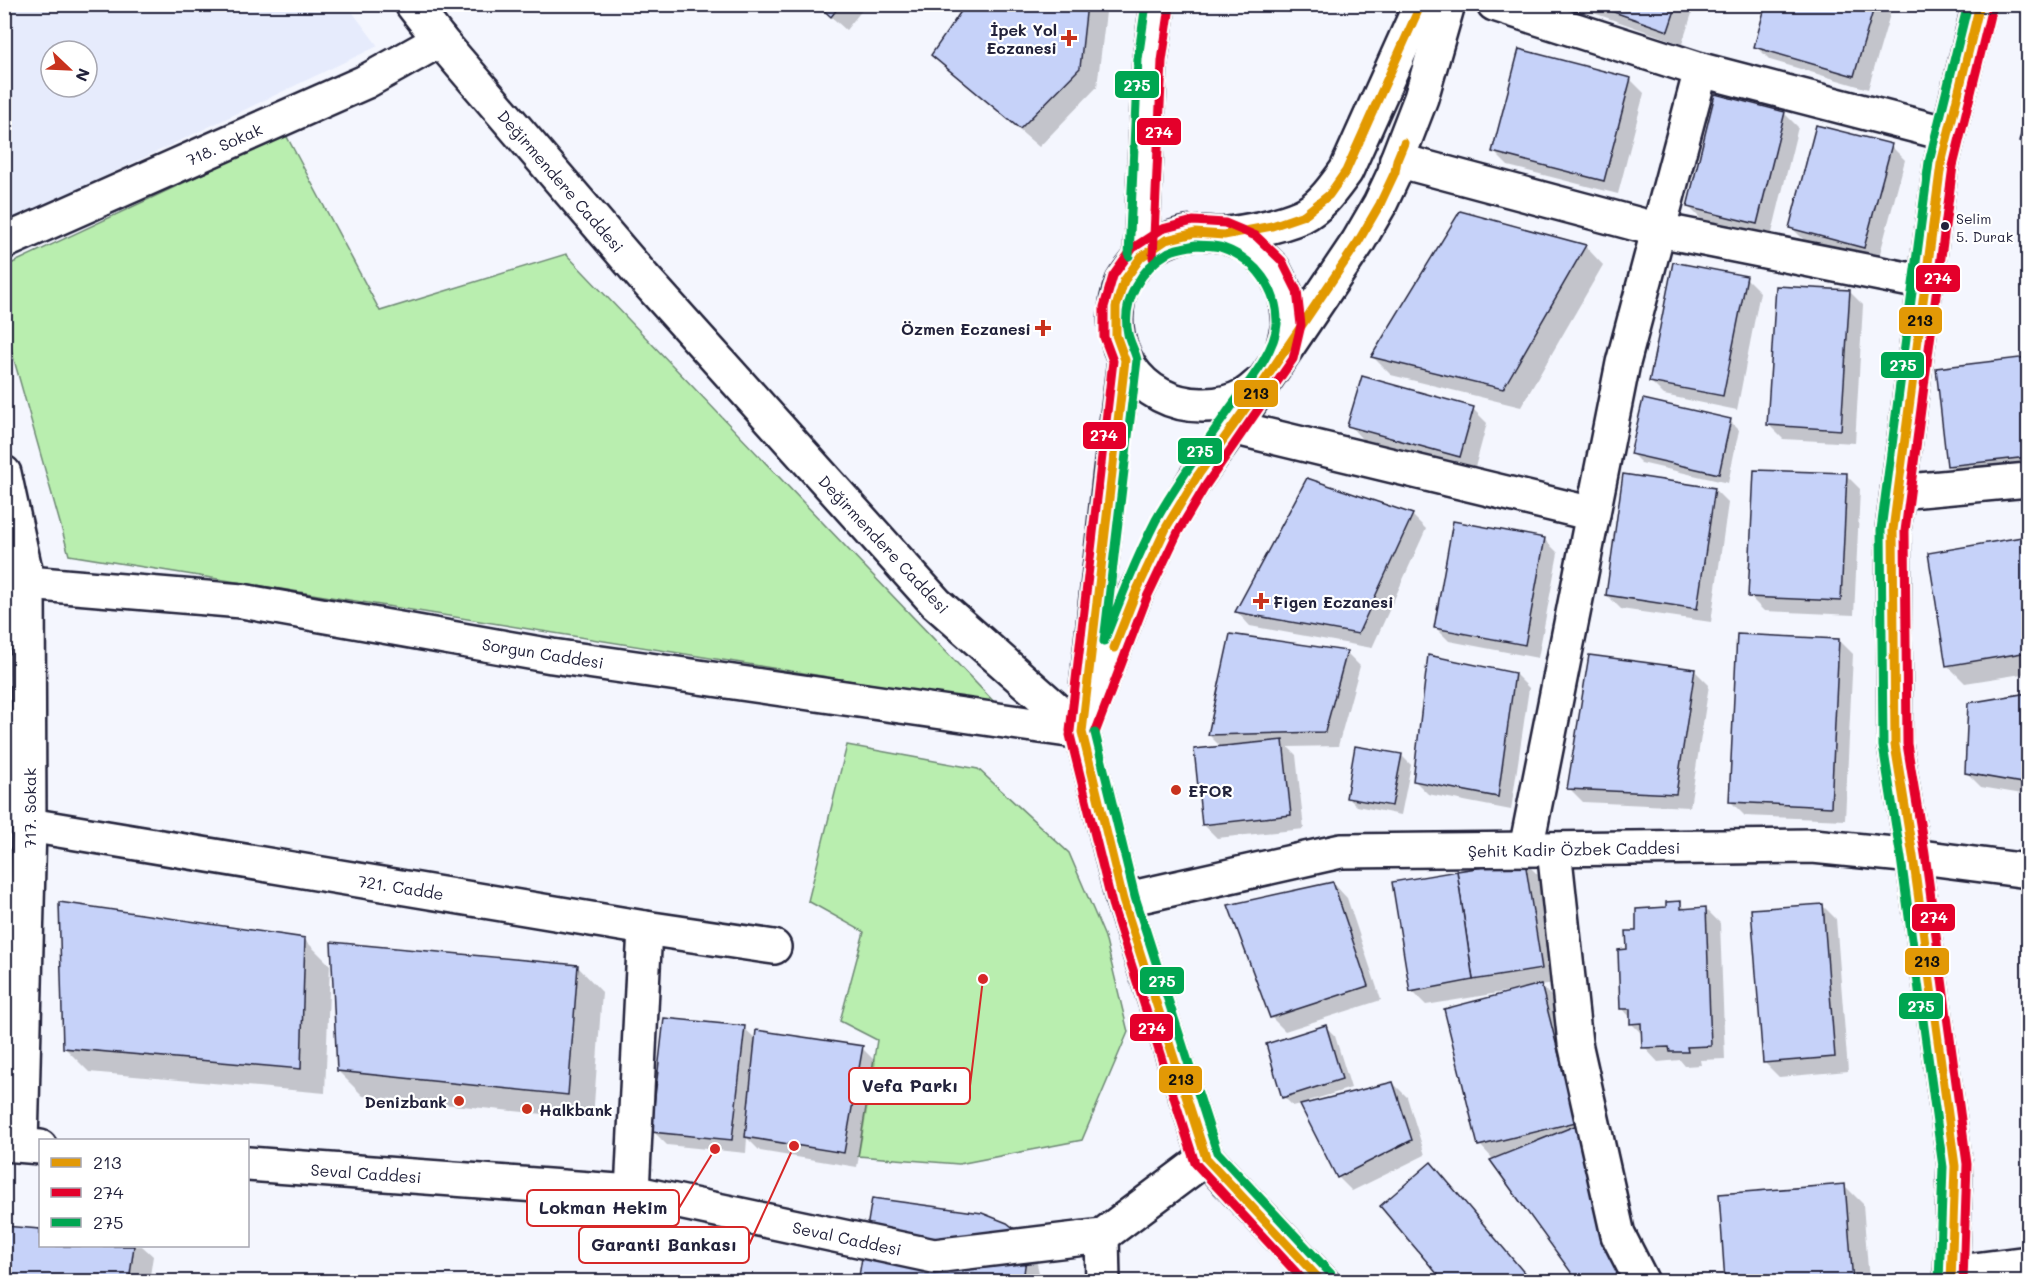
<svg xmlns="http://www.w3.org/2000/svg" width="2033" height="1286" viewBox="0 0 2033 1286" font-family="Mali,sans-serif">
  <rect width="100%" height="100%" fill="#f4f6fe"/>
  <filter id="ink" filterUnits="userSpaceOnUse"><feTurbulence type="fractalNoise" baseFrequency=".0167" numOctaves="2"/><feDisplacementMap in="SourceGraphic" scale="12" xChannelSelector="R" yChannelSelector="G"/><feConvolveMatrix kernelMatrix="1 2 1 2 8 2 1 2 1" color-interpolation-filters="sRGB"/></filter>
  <g filter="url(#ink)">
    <path fill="#e6ebfc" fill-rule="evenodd" d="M 5,4 L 347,5 L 378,46 L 5,224 ZM 51,51 L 87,51 L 87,87 L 51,87 Z"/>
    <g fill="#b9eeaf" stroke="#6e8875" stroke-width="1.5">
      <polygon points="286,135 380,311 566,254 996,704 69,555 5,328 4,267"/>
      <polygon points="847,745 978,769 1069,853 1105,937 1128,1032 1082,1140 959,1164 858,1156 877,1040 840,1021 864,932 808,901"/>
    </g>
    <g fill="#0003">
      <polygon points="817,4 867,4 846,30"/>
      <polygon points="968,4 1107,4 1097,87 1039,147 952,73 933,55"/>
      <polygon points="1568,4 1695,4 1682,44"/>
      <polygon points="1768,4 1893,4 1868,89 1770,60 1756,46"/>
      <polygon points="1630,79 1644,93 1618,194 1508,166 1494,152"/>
      <polygon points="1784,113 1798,127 1771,237 1702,220 1688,206"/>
      <polygon points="2028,117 2028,148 2021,140"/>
      <polygon points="1891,146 1905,160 1878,261 1805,241 1791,227"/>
      <polygon points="1461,212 1585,246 1603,265 1521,407 1391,375 1373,357"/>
      <polygon points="1746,278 1760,292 1737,410 1664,395 1650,381"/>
      <polygon points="1849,291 1863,305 1855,443 1783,439 1769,425"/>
      <polygon points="2028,359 2028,477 1967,484 1949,466 1938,369"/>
      <polygon points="1473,409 1487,423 1474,471 1363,440 1349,425"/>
      <polygon points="1730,421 1739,430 1728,483 1641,463 1632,454"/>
      <polygon points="1846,475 1860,489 1854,615 1764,611 1750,597"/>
      <polygon points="1714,489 1728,503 1711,622 1621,609 1607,595"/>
      <polygon points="1412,515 1426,529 1372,648 1250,626 1237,612"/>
      <polygon points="2028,538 2028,673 1965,683 1947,665 1929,554"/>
      <polygon points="1544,539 1558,553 1538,658 1449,641 1435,627"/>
      <polygon points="1839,640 1853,654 1845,820 1745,816 1731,802"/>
      <polygon points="1346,652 1360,666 1338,746 1288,747 1296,755 1304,829 1217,838 1203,824 1222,748 1209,735"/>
      <polygon points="1695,671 1709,685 1690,807 1583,802 1569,788"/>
      <polygon points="1515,674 1529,688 1511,810 1428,794 1414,780"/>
      <polygon points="2028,695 2028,795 1981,787 1967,773 1970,704"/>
      <polygon points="1402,756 1411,765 1401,815 1357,806 1347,797"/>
      <polygon points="1525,862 1539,876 1555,983 1540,985 1555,1000 1643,1282 1580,1282 1494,1160 1480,1145 1516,990 1426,1005 1412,991"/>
      <polygon points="1333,883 1347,898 1381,1000 1285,1031 1271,1017"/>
      <polygon points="1680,903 1687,910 1706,909 1720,923 1725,1059 1700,1060 1701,1065 1685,1066 1680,1060 1658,1062 1644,1047 1643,1035 1631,1023 1631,1018 1622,1008 1629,951 1638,932 1667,908"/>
      <polygon points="1822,905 1836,919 1848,1071 1779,1077 1765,1063"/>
      <polygon points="305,940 330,965 325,1093 89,1072 64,1047"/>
      <polygon points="2027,953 2028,953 2028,1142 2026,1139"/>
      <polygon points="577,966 602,992 593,1119 363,1096 338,1071"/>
      <polygon points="1326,1027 1335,1036 1351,1088 1309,1101 1310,1104 1393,1083 1407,1097 1425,1155 1352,1191 1338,1177 1301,1104 1293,1106 1284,1097"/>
      <polygon points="744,1028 757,1040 862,1048 876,1062 857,1167 760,1151 747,1138 746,1153 667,1145 653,1131"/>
      <polygon points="1431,1164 1445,1178 1532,1282 1445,1282"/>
      <polygon points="1845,1186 1863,1204 1869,1282 1726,1282"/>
      <polygon points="4,1227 40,1230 40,1246 142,1246 153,1256 149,1282 4,1282"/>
      <polygon points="1034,1250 1039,1273 1038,1282 860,1282"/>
    </g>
    <g fill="#c6d2f9" stroke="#22223b" stroke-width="1.5">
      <polygon points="817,4 841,4 831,17"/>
      <polygon points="966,4 1087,4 1080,68 1020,129 931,55"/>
      <polygon points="1591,4 1677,4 1668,31"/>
      <polygon points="1766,4 1875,4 1854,76 1754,47"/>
      <polygon points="1519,49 1631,78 1604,181 1492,152"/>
      <polygon points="1715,94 1785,112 1757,224 1687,207"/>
      <polygon points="2028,112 2028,144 2019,141"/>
      <polygon points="1816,125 1892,144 1864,248 1789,228"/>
      <polygon points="1460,211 1586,245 1503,389 1371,357"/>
      <polygon points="1673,262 1747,276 1723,396 1649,382"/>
      <polygon points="1776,286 1850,290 1841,430 1767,425"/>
      <polygon points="2028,357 2028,457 1947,466 1936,368"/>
      <polygon points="1362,376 1474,407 1460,457 1347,426"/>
      <polygon points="1643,399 1731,419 1719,474 1630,454"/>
      <polygon points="1754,470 1847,473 1841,601 1748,597"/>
      <polygon points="1623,474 1715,488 1697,609 1606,595"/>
      <polygon points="1307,478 1413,514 1358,634 1235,612"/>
      <polygon points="1453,521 1545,538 1525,645 1434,628"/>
      <polygon points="2028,536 2028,652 1946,666 1928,553"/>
      <polygon points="1230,634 1347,651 1325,732 1208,735"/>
      <polygon points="1737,634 1839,639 1831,807 1729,802"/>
      <polygon points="1428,655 1515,673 1498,797 1413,781"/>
      <polygon points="1589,655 1695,669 1676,794 1567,789"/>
      <polygon points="2028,693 2028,784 1965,773 1968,703"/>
      <polygon points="1283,740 1291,815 1202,825 1194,749"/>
      <polygon points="1355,746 1402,754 1392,806 1346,798"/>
      <polygon points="1525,861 1542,969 1473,980 1457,871"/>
      <polygon points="1457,871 1473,980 1410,992 1392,882"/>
      <polygon points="1333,882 1368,986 1270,1018 1228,905"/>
      <polygon points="1681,901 1681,909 1706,907 1711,1046 1687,1047 1688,1052 1670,1052 1669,1047 1642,1048 1641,1023 1630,1024 1630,1009 1620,1009 1618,950 1627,949 1626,931 1636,931 1636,909 1666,907 1666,902"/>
      <polygon points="59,902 305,938 301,1069 63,1048"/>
      <polygon points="1823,904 1835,1057 1763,1063 1751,909"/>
      <polygon points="331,942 578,965 568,1095 337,1071"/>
      <polygon points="2026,952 2028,952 2028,1140 2024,1140"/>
      <polygon points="1541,984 1576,1122 1478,1146 1444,1009"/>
      <polygon points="664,1018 745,1026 732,1140 651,1132"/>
      <polygon points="1326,1025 1342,1079 1282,1098 1266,1044"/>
      <polygon points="756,1030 863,1046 844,1153 745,1137"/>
      <polygon points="1393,1082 1412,1140 1337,1178 1300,1105"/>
      <polygon points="1577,1125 1632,1270 1616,1282 1578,1282 1490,1160"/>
      <polygon points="1431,1162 1532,1282 1444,1282 1380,1206"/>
      <polygon points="1845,1184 1853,1282 1725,1282 1719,1194"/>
      <polygon points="872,1198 982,1213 1007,1223 1021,1234 1026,1258 1023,1282 858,1282"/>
      <polygon points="4,1226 40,1229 40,1246 134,1246 129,1282 4,1282"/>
      <polygon points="4,1279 34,1282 4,1282"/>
    </g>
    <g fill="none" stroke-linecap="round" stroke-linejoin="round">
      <g stroke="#22223b" stroke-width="38">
        <g id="street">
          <polyline points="1494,4 1701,70 1948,134"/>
          <polyline points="1397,160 1659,230 1926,283"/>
          <polyline points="4,242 365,82 440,40"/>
          <polyline points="1232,427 1593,514"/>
          <polyline points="4,473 28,583 29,825 21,1145"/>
          <polyline points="1898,492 2028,480"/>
          <polyline points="29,825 645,928 774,947"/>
          <polyline points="1526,849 1623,363 1701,70"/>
          <polyline points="1554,849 1575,1043 1618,1235 1642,1282"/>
          <polyline points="1123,900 1341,851 1813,846 1913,856 2028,871"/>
          <polyline points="632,1192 645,928"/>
          <polyline points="1951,1273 2028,1263"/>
        </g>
      </g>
      <g stroke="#22223b" stroke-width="38">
        <g id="secondary">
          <polyline points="412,4 440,40 644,278 936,603 1082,732 1123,900 1206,1158 1322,1282"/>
          <polyline points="1224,235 1251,247 1273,269 1286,295 1289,325 1283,350"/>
          <polyline points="1141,257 1150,60 1158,4"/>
          <path d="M 1259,384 C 1254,388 1250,392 1245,395 C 1233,402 1218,405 1205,405 C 1139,407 1098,343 1123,282 C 1127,275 1134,267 1139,260 C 1151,245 1177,234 1195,233 C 1206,232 1217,236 1227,234 C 1252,231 1279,226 1302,216 C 1321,207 1334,187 1346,171 L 1421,4"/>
          <polyline points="4,583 28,583 242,601 552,656 1082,732"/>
          <polyline points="1087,688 1111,470 1125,360"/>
          <polyline points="1082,732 1136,592 1167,526 1196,478 1248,405 1358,242 1380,204 1395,172 1397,160 1421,98 1448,4"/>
          <polyline points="4,1144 40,1147"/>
          <polyline points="248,1164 632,1192 934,1256 1102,1236 1206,1158"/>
          <polyline points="1102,1236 1103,1282"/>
          <polyline points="1951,1282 1955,1166 1913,856 1895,745 1893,530 1941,164 1980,4"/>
        </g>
      </g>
      <use href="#street" stroke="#fff" stroke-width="33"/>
      <use href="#secondary" stroke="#fff" stroke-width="33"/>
      <g stroke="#fff" stroke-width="14">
        <g id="bus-1">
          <polyline points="1114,648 1136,592 1167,526 1196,478 1248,405 1358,242 1380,204 1395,172 1397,160 1404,143"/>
          <polyline points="1322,1282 1206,1158 1123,900 1082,732 1125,360 1116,335 1116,307 1124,281 1141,257 1166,240 1195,233 1224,235 1272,226 1304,215 1329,195 1346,171 1421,4"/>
          <polyline points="1951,1282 1955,1166 1913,856 1895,745 1893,530 1941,164 1980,4"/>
        </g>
      </g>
      <g stroke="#fff" stroke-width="14">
        <g id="bus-2">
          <polyline points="1153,258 1162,61 1170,6"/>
          <polyline points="1070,731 1113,361 1104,337 1104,307 1113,276 1133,248 1162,229 1193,221 1225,223 1256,236 1282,261 1297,291 1301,325 1293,359 1206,485 1178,532 1147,597 1095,733"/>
          <polyline points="1070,735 1112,904 1195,1163 1305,1282"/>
          <polyline points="1963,1282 1967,1164 1925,854 1907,744 1905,531 1953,166 1992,7"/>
        </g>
      </g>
      <g stroke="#fff" stroke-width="14">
        <g id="bus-3">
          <path d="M 1196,245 C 1205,246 1215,245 1223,248 C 1255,259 1278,289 1277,324 C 1275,354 1243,389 1226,414 C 1202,448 1177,483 1156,520 C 1136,559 1120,600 1104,641 L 1137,360 C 1135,351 1130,343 1128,334 C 1121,301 1141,268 1169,252 C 1177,248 1187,247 1196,245 Z"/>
          <polyline points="1129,256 1138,59 1146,4"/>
          <polyline points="1095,733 1135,897 1217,1152 1331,1274"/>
          <polyline points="1939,1282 1943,1167 1901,858 1883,746 1881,530 1929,162 1968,4"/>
        </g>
      </g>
      <use href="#bus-1" stroke="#e29906" stroke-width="9"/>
      <use href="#bus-2" stroke="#e4002b" stroke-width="9"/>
      <use href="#bus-3" stroke="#00a651" stroke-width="9"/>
    </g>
  </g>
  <g fill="#c8321e" stroke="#fff" stroke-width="2">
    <path d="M1066 29h6v6h6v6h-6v6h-6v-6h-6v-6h6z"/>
    <path d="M1040 319h6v6h6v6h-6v6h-6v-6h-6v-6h6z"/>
    <path d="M1258 592h6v6h6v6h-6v6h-6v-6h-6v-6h6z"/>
    <circle cx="1176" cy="790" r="6"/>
    <circle cx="459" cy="1101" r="6"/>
    <circle cx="527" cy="1109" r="6"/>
  </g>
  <circle fill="#22223b" stroke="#fff" stroke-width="2" cx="1945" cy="226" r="5"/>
  <g text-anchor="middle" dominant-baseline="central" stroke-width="4.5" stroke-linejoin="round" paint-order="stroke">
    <g font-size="14" fill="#22223b" stroke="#fff" text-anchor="start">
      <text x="1956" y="218">Selim<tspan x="1956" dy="18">5. Durak</tspan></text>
    </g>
    <g font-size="16" font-weight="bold" fill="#22223b" stroke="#fff" text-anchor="end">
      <text x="1057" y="29">İpek Yol<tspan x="1057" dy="18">Eczanesi</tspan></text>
      <text x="1031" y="328">Özmen Eczanesi</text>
      <text x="1273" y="601" text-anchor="start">Figen Eczanesi</text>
      <text x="1188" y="790" text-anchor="start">EFOR</text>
      <text x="447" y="1101">Denizbank</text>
      <text x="539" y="1109" text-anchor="start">Halkbank</text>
    </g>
    <g font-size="16" fill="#22223b" stroke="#fff">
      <text transform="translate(224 144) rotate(-24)">718. Sokak</text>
      <text transform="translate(561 181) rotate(49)">Değirmendere Caddesi</text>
      <text transform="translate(884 544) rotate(47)">Değirmendere Caddesi</text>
      <text transform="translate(543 653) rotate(9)">Sorgun Caddesi</text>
      <text transform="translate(29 808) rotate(-90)">717. Sokak</text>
      <text transform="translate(1574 849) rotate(-1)">Şehit Kadir Özbek Caddesi</text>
      <text transform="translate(401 887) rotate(9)">721. Cadde</text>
      <text transform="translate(366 1173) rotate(4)">Seval Caddesi</text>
      <text transform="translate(847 1238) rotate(12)">Seval Caddesi</text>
    </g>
  </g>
  <path fill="none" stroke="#d62828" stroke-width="2" d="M983 979L970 1086M715 1149L679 1208M794 1146L749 1245"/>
  <g fill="#d62828" stroke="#fff" stroke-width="2">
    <circle cx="983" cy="979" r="6"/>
    <circle cx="715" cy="1149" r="6"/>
    <circle cx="794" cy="1146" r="6"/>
  </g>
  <g fill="#fff" stroke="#d62828" stroke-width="2">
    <rect x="849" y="1068" width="121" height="36" rx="6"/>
    <rect x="527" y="1190" width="152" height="36" rx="6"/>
    <rect x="579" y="1227" width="170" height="36" rx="6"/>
  </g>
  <g font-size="18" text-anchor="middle" font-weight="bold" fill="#22223b">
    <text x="910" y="1092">Vefa Parkı</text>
    <text x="603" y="1214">Lokman Hekim</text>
    <text x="664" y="1251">Garanti Bankası</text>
  </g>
  <g stroke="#fff" stroke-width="2">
    <rect x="1114" y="70" width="46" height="29" rx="6" fill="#00a651"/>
    <rect x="1136" y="117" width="46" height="29" rx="6" fill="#e4002b"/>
    <rect x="1915" y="264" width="46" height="29" rx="6" fill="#e4002b"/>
    <rect x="1898" y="306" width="45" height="29" rx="6" fill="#e29906"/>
    <rect x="1880" y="351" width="45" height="28" rx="6" fill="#00a651"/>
    <rect x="1233" y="379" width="46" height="29" rx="6" fill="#e29906"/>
    <rect x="1082" y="421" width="45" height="29" rx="6" fill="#e4002b"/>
    <rect x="1177" y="437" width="46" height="28" rx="6" fill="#00a651"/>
    <rect x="1911" y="903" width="45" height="29" rx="6" fill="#e4002b"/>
    <rect x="1904" y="947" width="46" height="29" rx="6" fill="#e29906"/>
    <rect x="1139" y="966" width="46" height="29" rx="6" fill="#00a651"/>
    <rect x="1898" y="992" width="46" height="28" rx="6" fill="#00a651"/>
    <rect x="1129" y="1013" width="45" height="29" rx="6" fill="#e4002b"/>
    <rect x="1158" y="1065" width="45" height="29" rx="6" fill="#e29906"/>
  </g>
  <g font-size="16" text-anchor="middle" font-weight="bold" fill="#fff">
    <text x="1137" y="91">275</text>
    <text x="1159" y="138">274</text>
    <text x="1938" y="284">274</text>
    <text x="1903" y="371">275</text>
    <text x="1104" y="441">274</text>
    <text x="1200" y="457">275</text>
    <text x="1934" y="923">274</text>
    <text x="1162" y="987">275</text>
    <text x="1921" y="1012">275</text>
    <text x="1152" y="1034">274</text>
  </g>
  <g font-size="16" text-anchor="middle" font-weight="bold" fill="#111">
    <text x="1920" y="326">213</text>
    <text x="1256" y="399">213</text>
    <text x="1927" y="967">213</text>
    <text x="1181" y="1085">213</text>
  </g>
  <rect width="2033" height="1286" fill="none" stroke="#fff" stroke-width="24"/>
  <rect x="12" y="12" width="2009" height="1262" fill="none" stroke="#22223b" stroke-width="2" filter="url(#ink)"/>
  <rect x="39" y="1139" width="210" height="108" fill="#ffffff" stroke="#a7a7b1" stroke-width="1.5"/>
  <rect x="51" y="1158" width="30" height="9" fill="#e29906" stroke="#a7a7b1" stroke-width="1.5"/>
  <text x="93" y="1169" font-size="18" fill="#22223b">213</text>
  <rect x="51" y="1188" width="30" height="9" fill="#e4002b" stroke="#a7a7b1" stroke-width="1.5"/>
  <text x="93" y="1199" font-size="18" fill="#22223b">274</text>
  <rect x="51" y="1218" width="30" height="9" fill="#00a651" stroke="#a7a7b1" stroke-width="1.5"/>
  <text x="93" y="1229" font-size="18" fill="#22223b">275</text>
  <g transform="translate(69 69) rotate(113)"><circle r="28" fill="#ffffff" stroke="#a7a7b1" stroke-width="1.5"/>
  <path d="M0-4.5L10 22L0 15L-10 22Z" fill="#c8321e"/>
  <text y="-9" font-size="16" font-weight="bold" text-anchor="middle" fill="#22223b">N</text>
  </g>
</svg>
